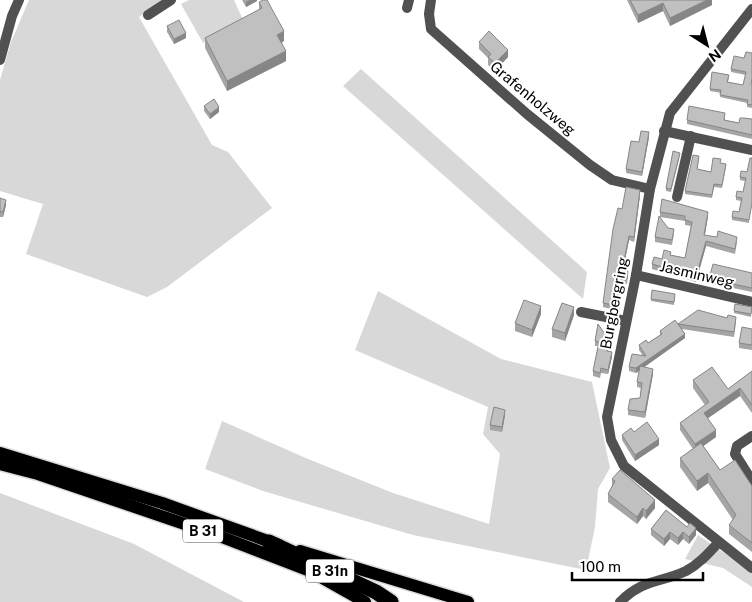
<svg xmlns="http://www.w3.org/2000/svg" width="752" height="602" viewBox="0 0 752 602" font-family="'Public Sans',sans-serif">
  <rect width="100%" height="100%" fill="#fff"/>
  <g fill="#d8d8d8">
    <polygon points="29,0 165,0 139,17 212,145 228,152 272,208 167,287 147,297 26,254 43,204 0,191 0,80 11,42"/>
    <polygon points="189,0 234,0 244,22 203,43 181,4"/>
    <polygon points="361,69 587,272 583,299 343,86"/>
    <polygon points="378,291 501,359 592,382 610,468 598,489 595,527 586,570 413,535 263,491 205,469 222,421 308,459 393,493 489,524 500,454 483,434 488,407 355,350"/>
    <polygon points="0,493 134,544 244,602 0,602"/>
    <polygon points="698,535 752,572 752,587 723,568 685,559"/>
  </g>
  <g fill="none" stroke-linecap="round" stroke-linejoin="round">
    <g stroke="#dbdbdb" stroke-width="15">
      <g id="major">
        <polyline points="0,453 162,503 279,545"/>
        <polyline points="0,464 38,474 214,534 310,571 365,602"/>
        <polyline points="300,551 468,602"/>
      </g>
    </g>
    <g stroke="#dbdbdb" stroke-width="18">
      <polyline id="highway" points="269,542 376,592 391,602"/>
    </g>
    <g stroke="#515151" stroke-width="10">
      <polyline points="431,0 429,14 431,29 527,114 590,165 612,180 650,189"/>
      <polyline points="407,8 409,0"/>
      <polyline points="752,9 670,113 650,189 636,275 607,417 611,440 624,466 752,568"/>
      <polyline points="148,15 171,0"/>
      <polyline points="0,60 12,16 19,0"/>
      <polyline points="664,131 752,150"/>
      <polyline points="677,197 691,136"/>
      <polyline points="636,275 752,302"/>
      <polyline points="581,312 626,321"/>
      <polyline points="752,436 737,446 735,454 752,481"/>
      <path d="M 620,602 C 643,579 660,583 686,571 C 699,564 708,554 718,543"/>
    </g>
    <use href="#major" stroke="#000" stroke-width="12"/>
    <use href="#highway" stroke="#000" stroke-width="15"/>
  </g>
  <g fill="#a5a5a5">
    <polygon points="242,0 257,0 257,1 246,7"/>
    <polygon points="627,0 712,0 712,5 670,26 663,11 638,23"/>
    <polygon points="259,2 284,41 282,42 286,61 227,91 205,48 205,38 259,10"/>
    <polygon points="167,26 186,38 174,44 167,32"/>
    <polygon points="479,42 508,57 495,71 488,65 488,58 479,49"/>
    <polygon points="752,53 752,80 751,85 752,85 752,108 747,107 747,103 720,97 721,93 710,91 710,89 729,77 728,82 743,85 746,75 731,72 731,69 744,58"/>
    <polygon points="204,106 219,112 210,119 204,111"/>
    <polygon points="725,117 725,120 739,123 752,119 752,139 687,124 687,120"/>
    <polygon points="649,137 642,176 626,173 626,169 639,142"/>
    <polygon points="680,155 671,192 666,191 666,188"/>
    <polygon points="750,158 749,223 732,220 732,217 739,212 741,201 736,200 736,197 743,192 745,181 740,180 740,177 747,172"/>
    <polygon points="699,159 697,169 711,172 720,163 726,167 722,188 714,187 712,198 685,194 685,191"/>
    <polygon points="640,195 634,242 629,240 623,270 628,276 627,284 622,283 619,311 603,307 603,303"/>
    <polygon points="0,198 6,205 3,217 0,217 0,218"/>
    <polygon points="660,212 708,216 705,235 737,242 735,254 706,246 696,282 652,269 652,264 662,259 671,255 685,258 691,226 685,225 685,221 660,217"/>
    <polygon points="668,228 674,234 672,245 655,242 655,237"/>
    <polygon points="752,273 752,292 709,283 709,279"/>
    <polygon points="675,297 674,305 651,301 651,299"/>
    <polygon points="752,307 751,317 734,313 734,311"/>
    <polygon points="541,314 532,337 515,331 515,323"/>
    <polygon points="574,315 565,341 552,337 552,329"/>
    <polygon points="736,322 734,337 682,329 685,338 644,367 653,374 645,418 628,415 628,410 640,398 641,388 637,387 637,382 639,371 636,373 629,371 629,367 643,356 639,350 639,345 648,343 660,335 660,331 678,324"/>
    <polygon points="598,324 609,345 608,351 612,357 608,374 601,373 600,378 593,376 593,371 598,346 595,346 595,341"/>
    <polygon points="752,329 752,350 739,348 739,343"/>
    <polygon points="752,371 752,413 740,396 708,418 716,437 703,446 720,470 752,486 752,552 729,534 729,525 733,520 708,483 697,491 680,467 680,458 693,449 680,430 680,423 705,405 693,388 693,380 728,389"/>
    <polygon points="505,415 502,432 490,430 490,425"/>
    <polygon points="634,432 659,445 635,461 622,440 622,435"/>
    <polygon points="612,479 655,508 646,519 643,516 637,524 608,502 608,494 612,486"/>
    <polygon points="666,510 696,535 689,544 683,539 678,545 670,539 664,546 651,535 651,529"/>
  </g>
  <g fill="#868686">
    <polygon points="250,0 257,0 257,1 246,7 246,2"/>
    <polygon points="707,0 712,0 712,5 670,26 670,18"/>
    <polygon points="663,3 663,11 638,23 638,15"/>
    <polygon points="284,31 284,41 277,45 277,35"/>
    <polygon points="186,33 186,38 174,44 174,39"/>
    <polygon points="508,50 508,57 495,71 495,63"/>
    <polygon points="286,51 286,61 227,91 227,81"/>
    <polygon points="219,107 219,112 210,119 210,114"/>
    <polygon points="649,132 649,137 642,176 642,172"/>
    <polygon points="640,190 640,195 634,242 634,237"/>
    <polygon points="6,200 6,205 3,217 3,212"/>
    <polygon points="708,212 708,216 704,239 704,235"/>
    <polygon points="629,236 629,240 622,275 622,270"/>
    <polygon points="706,241 706,246 696,282 696,277"/>
    <polygon points="541,306 541,314 532,337 532,330"/>
    <polygon points="574,307 574,315 565,341 565,333"/>
    <polygon points="685,334 685,338 636,373 636,368"/>
    <polygon points="612,352 612,357 608,374 608,370"/>
    <polygon points="653,369 653,374 645,418 645,412"/>
    <polygon points="740,388 740,396 704,421 704,413"/>
    <polygon points="505,410 505,415 502,432 502,427"/>
    <polygon points="716,430 716,437 695,452 695,444"/>
    <polygon points="659,439 659,445 635,461 635,455"/>
    <polygon points="708,473 708,483 697,491 697,481"/>
    <polygon points="655,500 655,508 646,519 646,511"/>
    <polygon points="643,508 643,516 637,524 637,517"/>
    <polygon points="696,528 696,535 689,544 689,537"/>
    <polygon points="670,532 670,539 664,546 664,539"/>
    <polygon points="683,532 683,539 678,545 678,538"/>
  </g>
  <g fill="#c0c0c0" stroke="#868686">
    <polygon points="263,0 267,0 284,31 277,35 286,51 227,81 205,38 262,8 259,2"/>
    <polygon points="630,0 707,0 670,18 663,3 638,15"/>
    <polygon points="179,20 186,33 174,39 167,26"/>
    <polygon points="489,31 508,50 495,63 488,57 491,54 479,42"/>
    <polygon points="746,52 752,53 752,78 751,85 752,85 752,105 747,104 748,100 720,95 721,90 710,89 712,72 729,75 727,82 743,85 746,72 731,69 734,56 744,58"/>
    <polygon points="214,99 219,107 210,114 204,106"/>
    <polygon points="689,106 725,113 724,120 739,123 740,118 744,118 752,119 752,135 687,120"/>
    <polygon points="641,131 649,132 642,172 626,169 631,141 639,142"/>
    <polygon points="673,151 680,153 671,189 666,188"/>
    <polygon points="693,155 699,156 697,169 711,172 713,158 721,159 720,163 726,164 722,185 714,184 712,195 685,191"/>
    <polygon points="750,158 752,158 752,203 749,220 732,217 733,211 739,212 742,198 736,197 737,191 743,192 746,178 740,177 741,171 747,172"/>
    <polygon points="626,187 640,190 634,237 629,236 622,270 628,271 627,279 622,278 619,306 603,303 613,229 618,208 622,209"/>
    <polygon points="0,198 6,200 3,212 0,211 0,213"/>
    <polygon points="662,199 708,212 704,235 717,237 718,231 737,237 735,249 706,241 696,277 652,264 654,257 662,259 664,250 671,252 670,255 685,258 692,222 685,220 685,216 660,212"/>
    <polygon points="659,216 668,228 674,229 672,240 655,237"/>
    <polygon points="713,264 752,273 752,288 709,279"/>
    <polygon points="652,290 675,294 674,302 651,299"/>
    <polygon points="524,300 541,306 532,330 515,323"/>
    <polygon points="562,303 574,307 565,333 552,329"/>
    <polygon points="735,304 752,307 751,314 734,311"/>
    <polygon points="698,310 727,318 728,315 736,317 734,332 678,324"/>
    <polygon points="675,320 685,334 636,368 629,367 632,354 646,356 639,345 646,340 648,343 662,334 660,331"/>
    <polygon points="598,324 609,340 607,351 612,352 608,370 601,368 600,373 593,371 599,342 595,341"/>
    <polygon points="742,327 752,329 752,345 739,343"/>
    <polygon points="640,366 653,369 645,412 628,410 630,399 640,398 642,383 637,382"/>
    <polygon points="712,367 728,389 752,371 752,405 740,388 704,413 716,430 695,444 680,423 709,402 693,380"/>
    <polygon points="494,407 505,410 502,427 490,425"/>
    <polygon points="647,422 659,439 635,455 622,435 631,428 634,432"/>
    <polygon points="701,443 720,470 735,460 752,486 752,543 729,525 736,515 708,473 697,481 680,458"/>
    <polygon points="620,470 655,500 646,511 643,508 637,517 608,494 615,481 612,479"/>
    <polygon points="666,510 687,527 690,523 696,528 689,537 683,532 678,538 670,532 664,539 651,529"/>
  </g>
  <g text-anchor="middle" dominant-baseline="central" stroke-width="4" stroke-linejoin="round" paint-order="stroke">
    <g fill="#fff" stroke="#4c4c4c" stroke-width="1">
      <rect x="183" y="519.5" width="40" height="23" rx="4"/>
      <rect x="306" y="559.5" width="48" height="23" rx="4"/>
    </g>
    <g font-size="14" font-weight="bold" fill="#000">
      <text x="203" y="531">B 31</text>
      <text x="330" y="571">B 31n</text>
    </g>
    <g font-size="15" fill="#000" stroke="#fff">
      <text transform="translate(533 98) rotate(40)">Grafenholzweg</text>
      <text transform="translate(697 274) rotate(13)">Jasminweg</text>
      <text transform="translate(614 303) rotate(-79)">Burgbergring</text>
    </g>
  </g>
  <g transform="translate(707 45) rotate(144)" stroke="#ffffff" stroke-width="4" paint-order="stroke">
  <path d="M0-4L9 19L0 12L-9 19Z" fill="#000000"/>
  <text y="-8" font-size="14" font-weight="bold" text-anchor="middle" fill="#000000">N</text>
  </g>
  <path d="M572 572v8h131v-8" fill="none" stroke="#000000" stroke-width="2.5"/>
  <text x="580" y="572" font-size="15" fill="#000000" stroke="#ffffff" stroke-width="4" paint-order="stroke">100 m</text>
</svg>
